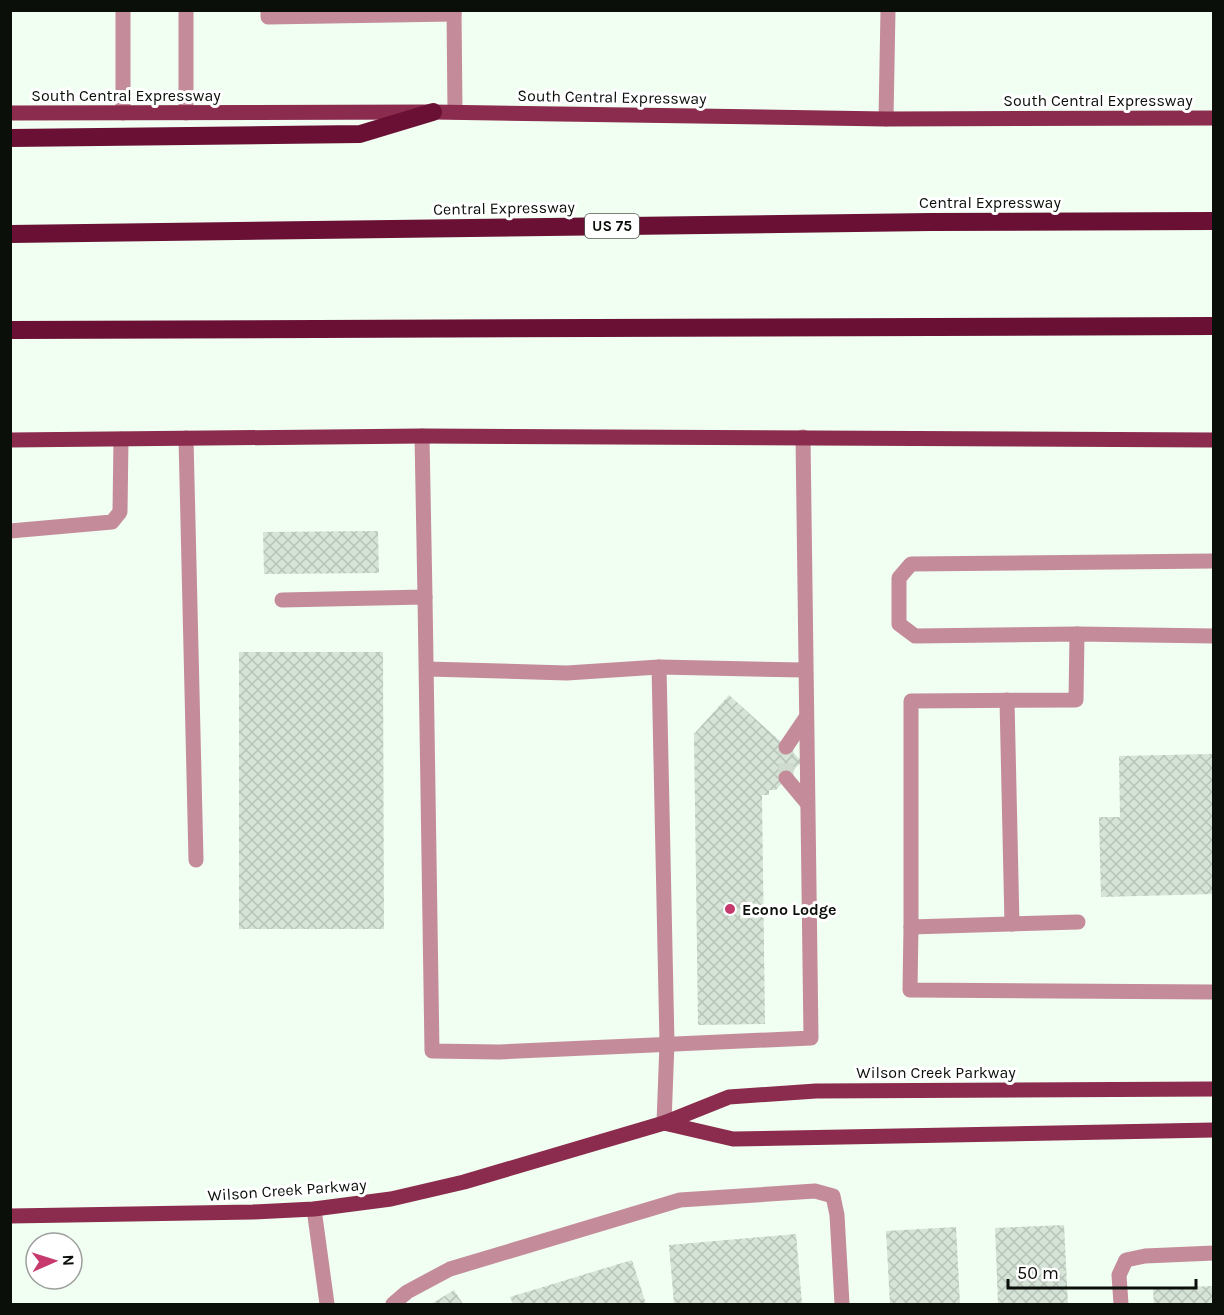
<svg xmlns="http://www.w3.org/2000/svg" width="1224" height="1315" font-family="Karla,sans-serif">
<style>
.building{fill:url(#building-cross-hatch)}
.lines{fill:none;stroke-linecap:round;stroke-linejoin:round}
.minor-tunnel{stroke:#cedbce;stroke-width:15;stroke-dasharray:15 8;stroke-linecap:butt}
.minor{stroke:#c48c9a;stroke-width:15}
.major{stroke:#8b2b4d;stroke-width:15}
.highway{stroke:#691034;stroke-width:18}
.poi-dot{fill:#c5396c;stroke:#fff;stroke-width:2}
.labels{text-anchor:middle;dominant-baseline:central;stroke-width:6;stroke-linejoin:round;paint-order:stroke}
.shield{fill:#fff;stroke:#545754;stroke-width:1.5}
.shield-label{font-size:15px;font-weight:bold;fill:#0a0f0a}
.street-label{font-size:16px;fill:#0a0f0a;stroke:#fff}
.poi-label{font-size:16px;font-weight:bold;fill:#0a0f0a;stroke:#fff;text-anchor:start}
</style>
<defs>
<pattern id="building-cross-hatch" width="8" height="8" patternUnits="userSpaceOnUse" patternTransform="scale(1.5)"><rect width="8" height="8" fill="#d6e4d7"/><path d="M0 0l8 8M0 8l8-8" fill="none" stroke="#b6c2b7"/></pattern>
</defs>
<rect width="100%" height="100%" fill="#f0fff1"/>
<g class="building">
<polygon points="378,531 379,573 264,574 263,532"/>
<polygon points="239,652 383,652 384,929 239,929"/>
<polygon points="729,695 802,761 776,790 769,790 769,795 762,795 765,1024 698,1025 694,734"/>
<polygon points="1214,754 1214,894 1101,897 1099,817 1120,817 1119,756"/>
<polygon points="1064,1225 1068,1304 998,1304 995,1228"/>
<polygon points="956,1227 960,1304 890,1304 886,1231"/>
<polygon points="796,1234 802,1303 674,1304 669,1245"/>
<polygon points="632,1260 646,1304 513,1304 510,1297"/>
<polygon points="1214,1286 1214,1304 1154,1304 1153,1288"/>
<polygon points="454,1290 463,1304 431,1304"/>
</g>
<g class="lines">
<polyline class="minor-tunnel" points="786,778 786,747"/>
<g class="minor">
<polyline points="186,10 186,113"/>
<polyline points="268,10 268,17 454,14"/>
<polyline points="454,10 455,112"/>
<polyline points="123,113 123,10"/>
<polyline points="886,119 888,10"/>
<polyline points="186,438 196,860"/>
<polyline points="10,531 112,522 120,512 121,439"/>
<polyline points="1214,561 911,564 899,578 899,624 915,636 1077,634 1214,636"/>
<polyline points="425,597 432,1051 499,1052 811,1038 803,437"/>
<polyline points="282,600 425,597 422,436"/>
<polyline points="1077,634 1076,700 911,701 911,927 1078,922"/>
<polyline points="659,667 667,1043 664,1123"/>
<polyline points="427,669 567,673 659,667 804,670"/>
<polyline points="1007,700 1012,924"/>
<polyline points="786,747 805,719"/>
<polyline points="786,778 807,803"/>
<polyline points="911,927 910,990 1214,992"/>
<polyline points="314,1209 327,1304"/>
<polyline points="393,1304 407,1292 450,1269 680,1200 815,1191 833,1196 837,1215 842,1304"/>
<polyline points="1121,1304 1119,1275 1126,1260 1145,1256 1214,1253"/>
</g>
<g class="major">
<polyline points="10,113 433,112 886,119 1214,118"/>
<polyline points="10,440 422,436 1214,440"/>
<polyline points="664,1123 733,1139 1214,1130"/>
<polyline points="10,1216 253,1212 314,1209 391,1199 464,1182 664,1123 729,1097 816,1091 1214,1089"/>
</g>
<g class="highway">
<polyline points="10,138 360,134 433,112"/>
<polyline points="10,234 931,222 1214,221"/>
<polyline points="10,330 1214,326"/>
</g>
</g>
<circle class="poi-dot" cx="730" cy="909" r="6"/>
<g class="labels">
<rect class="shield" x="585" y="214" width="54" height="24" rx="4.5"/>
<g class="shield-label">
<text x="612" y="226">US 75</text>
</g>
<g class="street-label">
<text x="126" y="95">South Central Expressway</text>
<text transform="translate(612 97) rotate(1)">South Central Expressway</text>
<text x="1098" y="100">South Central Expressway</text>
<text x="990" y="202">Central Expressway</text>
<text transform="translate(504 208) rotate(-1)">Central Expressway</text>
<text x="936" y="1072">Wilson Creek Parkway</text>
<text transform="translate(287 1190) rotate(-4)">Wilson Creek Parkway</text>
</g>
<g class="poi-label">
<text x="742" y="909">Econo Lodge</text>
</g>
</g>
<rect width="1224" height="1315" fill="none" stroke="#0a0f0a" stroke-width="24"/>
<g transform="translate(54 1261) rotate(87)"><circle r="28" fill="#ffffff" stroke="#9d9f9d" stroke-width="1.5"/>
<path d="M0-4.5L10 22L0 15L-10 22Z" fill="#c5396c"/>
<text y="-9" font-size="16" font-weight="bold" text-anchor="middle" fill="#0a0f0a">N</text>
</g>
<path d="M1008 1279v9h188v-9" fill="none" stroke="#0a0f0a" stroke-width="3"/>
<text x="1017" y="1279" font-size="18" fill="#0a0f0a" stroke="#ffffff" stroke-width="4.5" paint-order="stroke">50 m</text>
</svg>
